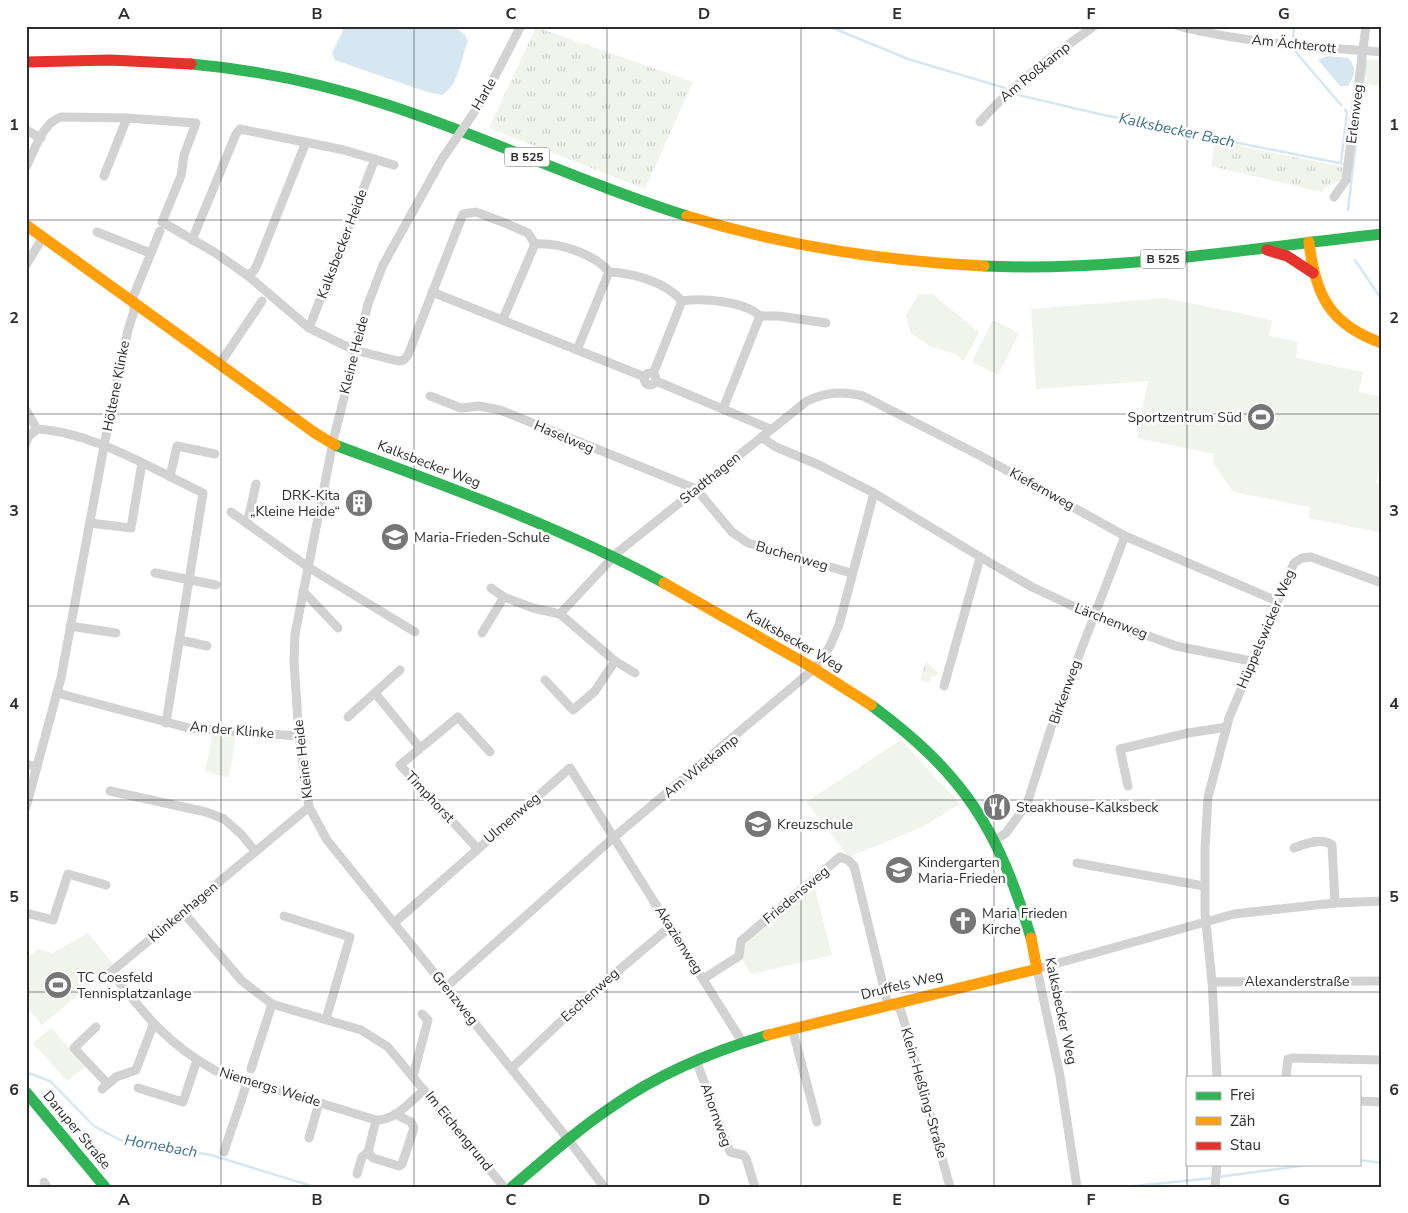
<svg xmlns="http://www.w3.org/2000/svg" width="1408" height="1213" font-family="'Nunito Sans',sans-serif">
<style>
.grass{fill:url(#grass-tufts)}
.park{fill:#f0f4eb}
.water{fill:#d7e7f1}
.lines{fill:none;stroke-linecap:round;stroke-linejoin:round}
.stream{stroke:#d7e7f1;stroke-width:2.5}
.street{stroke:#d2d2d2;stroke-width:9}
.fast{stroke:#30b455;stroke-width:11}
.slow{stroke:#ff9f0a;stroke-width:11}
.jam{stroke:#e5322d;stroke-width:11}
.street-bridge{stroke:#d2d2d2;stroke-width:9}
.grid{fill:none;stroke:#2d2d2d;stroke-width:1;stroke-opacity:0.55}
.labels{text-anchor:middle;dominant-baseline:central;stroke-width:5;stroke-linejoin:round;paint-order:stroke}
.shield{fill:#fff;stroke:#6c6c6c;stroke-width:1}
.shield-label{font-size:12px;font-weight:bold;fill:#2d2d2d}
.street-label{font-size:14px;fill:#2d2d2d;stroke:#fff}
.poi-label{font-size:14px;fill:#2d2d2d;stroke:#fff;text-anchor:start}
.water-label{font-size:15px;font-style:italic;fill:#3c708e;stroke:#fff}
.neatline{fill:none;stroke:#2d2d2d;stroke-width:2}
.grid-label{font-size:16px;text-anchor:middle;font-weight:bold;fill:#2d2d2d}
</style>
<defs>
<pattern id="grass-tufts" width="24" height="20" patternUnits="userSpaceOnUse" patternTransform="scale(1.25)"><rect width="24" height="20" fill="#f0f4eb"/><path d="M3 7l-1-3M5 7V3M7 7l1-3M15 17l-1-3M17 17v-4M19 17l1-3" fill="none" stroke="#ced2ca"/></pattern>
</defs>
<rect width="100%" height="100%" fill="#fff"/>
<g class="grass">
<polygon points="536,27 693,82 645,189 489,128"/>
<polygon points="1215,141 1343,167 1342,180 1326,187 1322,192 1211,166"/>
<polygon points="926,661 938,673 936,677 931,676 929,683 920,680"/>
</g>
<g class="park">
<polygon points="1365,59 1382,60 1382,86 1367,84"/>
<polygon points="919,294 932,294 979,332 964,361 956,354 931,347 910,332 906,315"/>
<polygon points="1165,298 1272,320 1269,336 1298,342 1296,358 1363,372 1359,392 1382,397 1382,455 1376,483 1382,484 1382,514 1378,532 1308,518 1310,507 1233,492 1213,463 1214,454 1137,438 1148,381 1036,389 1031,309"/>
<polygon points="993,320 1019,333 998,375 972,362"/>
<polygon points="213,732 236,734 229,778 205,771"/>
<polygon points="901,740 960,804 920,828 849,857 806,802"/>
<polygon points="813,881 832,955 751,974 740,956 741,942"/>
<polygon points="88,933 114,965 42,1025 26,1006 26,958 38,949 52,953"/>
<polygon points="51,1028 86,1066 67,1081 33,1043"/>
</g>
<g class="water">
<path d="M345,26h109l11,9 3,6c-8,19 -8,43 -26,54l-15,-3 -92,-32 -3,-7z"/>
<path d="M1327,56l21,2c9,9 7,17 0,28h-8l-22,-26z"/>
</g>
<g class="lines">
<g class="stream">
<polyline points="828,26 908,59 1005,88"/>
<polyline points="1293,40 1294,26"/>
<polyline points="1295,51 1341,105"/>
<polyline points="1014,94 1099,114 1211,136 1223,140 1344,164"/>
<polyline points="1341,162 1347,113 1345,110"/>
<polyline points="1352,175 1366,62"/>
<polyline points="1348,210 1352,175"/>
<polyline points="1355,260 1382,300"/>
<polyline points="26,1072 50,1081 94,1126 120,1140 211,1155 315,1187"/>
<polyline points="1359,1160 1382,1163"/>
<polyline points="1218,1177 1316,1164"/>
<polyline points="1125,1187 1213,1178"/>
</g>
<g class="street">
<path d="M1178,26c67,17 136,21 204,26"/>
<polyline points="482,101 521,26"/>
<path d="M980,122c33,-38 73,-66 114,-96"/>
<polyline points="26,130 41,138"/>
<polyline points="442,159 383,265 368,304 334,437 295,634 294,662 299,736 309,807 327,840 568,1139 604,1187"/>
<path d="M26,167c9,-17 16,-44 35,-50l66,1 69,5 -12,32 -3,21 -19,46 52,30 33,23 62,53 45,22 44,11 6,-1 4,-5 55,-141 13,-2 29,11 23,10 7,11c23,-2 60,10 74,28l-32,78"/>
<polyline points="104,176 127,118"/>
<polyline points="1334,197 1346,180 1366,26"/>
<polyline points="97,232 150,253"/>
<polyline points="192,240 236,134 240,129 344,150 394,165"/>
<polyline points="26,265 43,237"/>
<path d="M609,272c24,1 57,10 73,29l-29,73"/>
<polyline points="247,275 253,272 257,265 306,142"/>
<polyline points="432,292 645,377"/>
<path d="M682,301c21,-3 62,0 78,15l-37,93"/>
<polyline points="760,316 779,316 826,323"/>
<polyline points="503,319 535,244"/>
<polyline points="309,328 375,159"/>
<polyline points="219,365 262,301"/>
<circle cx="650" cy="379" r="6"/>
<polyline points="656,381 770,429"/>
<polyline points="430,396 461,408 479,406 500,410 696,489 732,532 748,543 851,573"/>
<path d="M26,410l11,19c55,3 116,40 166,64l-37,230"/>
<polyline points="761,437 776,447 819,465 874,493 987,561 1032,587 1094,616 1176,646 1251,661"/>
<polyline points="26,443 29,436 37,429"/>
<polyline points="170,477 177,446 215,454"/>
<polyline points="231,512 308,567 415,632"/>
<polyline points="90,523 131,528 142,463"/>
<polyline points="247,524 256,484"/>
<polyline points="155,573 216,585"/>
<polyline points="491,588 504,597 533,608 560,614 615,661 635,673"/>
<polyline points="303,591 338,628"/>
<path d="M560,614l58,-62 189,-151c20,-9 34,-10 56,-5l116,59 146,81 152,65"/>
<polyline points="70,626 116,633"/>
<polyline points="482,633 504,597"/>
<polyline points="180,640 207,646"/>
<polyline points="545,680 573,710 595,691 615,661"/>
<polyline points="944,686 980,558"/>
<polyline points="57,693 189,728 299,736"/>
<polyline points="375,693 420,748"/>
<polyline points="348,717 400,670"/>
<polyline points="26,764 37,767"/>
<polyline points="1128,786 1120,749 1188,733 1227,727"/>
<polyline points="110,791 206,812 224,819 241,834 255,851"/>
<polyline points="26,807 61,678 104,446 128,330 134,311 133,297 160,231"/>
<path d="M309,807l-198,165c34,43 56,72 105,99l160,49c20,0 34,-18 48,-30"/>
<polyline points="995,840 1006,833 1027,804 1051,728 1125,536"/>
<polyline points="477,848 400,765 458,717 490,752"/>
<path d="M1294,848c10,-4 28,-11 38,-3l3,58"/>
<polyline points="1077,863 1204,886"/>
<polyline points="183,912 242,981 272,1004 361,1030 388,1047 504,1187"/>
<polyline points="26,913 53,920 68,874 106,885"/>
<polyline points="284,916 350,937 326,1019"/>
<polyline points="394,923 570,768 743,1043"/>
<polyline points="703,979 739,956 741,941 840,857 848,860 854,866 887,1001 900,1009 904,1021 950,1187"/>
<polyline points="1212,982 1382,981"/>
<polyline points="446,987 613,838 815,668 830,646 839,625 874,493"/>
<polyline points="96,1027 74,1048 107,1083"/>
<polyline points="792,1028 817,1122"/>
<polyline points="696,1060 730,1152 743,1155 746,1158 755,1187"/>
<polyline points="512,1068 579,1004 671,926"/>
<polyline points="251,1069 272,1004"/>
<polyline points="413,1076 428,1020 422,1014"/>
<polyline points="1217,1077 1212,982 1205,913 1205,849 1208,797 1229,718 1294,563 1302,558 1311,557 1382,583"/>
<polyline points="1286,1077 1288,1059 1292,1058 1382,1060"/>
<polyline points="138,1088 183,1102 197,1060"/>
<polyline points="102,1089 116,1077 136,1070 153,1025"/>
<polyline points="1359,1101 1382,1102"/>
<polyline points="376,1120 368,1152 373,1158 399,1166 402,1164 414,1128 411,1122 395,1114"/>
<polyline points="309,1138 319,1103"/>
<path d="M224,1152c7,-24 17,-47 23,-71"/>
<polyline points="357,1174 362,1157 368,1152"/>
<polyline points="44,1182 47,1187"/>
<polyline points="1077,1187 1060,1076 1037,969 1234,914 1335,903 1382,901"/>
<polyline points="1215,1187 1217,1164"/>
</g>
<g class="fast">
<path d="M191,64c67,6 133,20 197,41 101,33 197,79 299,111"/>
<path d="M984,266c133,6 266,-18 398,-32"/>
<path d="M335,445c111,41 224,81 329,138"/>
<path d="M871,705c93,69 127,123 160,233"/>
<polyline points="26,1092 105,1187"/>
<path d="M512,1187c33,-28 65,-57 101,-81 47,-33 100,-55 155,-71"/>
</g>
<g class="slow">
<path d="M687,216c97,30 196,45 297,50"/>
<polyline points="26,225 315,433 335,445"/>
<path d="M1309,242c6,53 21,83 73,101"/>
<polyline points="664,583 808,665 871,705"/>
<polyline points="768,1035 1037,969 1031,938"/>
</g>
<g class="jam">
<polyline points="26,62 110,60 191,64"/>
<polyline points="1267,250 1287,256 1313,273"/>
</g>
<polyline class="street-bridge" points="442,159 482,101"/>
</g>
<path class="grid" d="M221,26v1161M414,26v1161M607,26v1161M801,26v1161M994,26v1161M1187,26v1051M26,220h1356M26,414h1356M26,606h1356M26,800h1356M26,992h1356M1187,1164v23"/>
<defs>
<symbol id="stadium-disc" viewBox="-11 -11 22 22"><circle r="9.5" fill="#767676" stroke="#fff"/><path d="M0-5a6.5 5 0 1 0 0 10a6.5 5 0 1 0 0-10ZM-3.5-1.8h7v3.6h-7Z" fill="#fff"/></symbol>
<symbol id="building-disc" viewBox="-11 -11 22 22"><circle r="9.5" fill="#767676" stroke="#fff"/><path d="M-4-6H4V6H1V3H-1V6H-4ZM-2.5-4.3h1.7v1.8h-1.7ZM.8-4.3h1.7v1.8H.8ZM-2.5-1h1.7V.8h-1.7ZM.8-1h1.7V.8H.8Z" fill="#fff"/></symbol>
<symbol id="school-disc" viewBox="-11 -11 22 22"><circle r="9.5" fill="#767676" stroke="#fff"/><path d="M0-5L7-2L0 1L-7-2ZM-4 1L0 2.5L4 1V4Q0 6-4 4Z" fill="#fff"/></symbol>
<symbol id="restaurant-disc" viewBox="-11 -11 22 22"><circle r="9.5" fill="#767676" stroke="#fff"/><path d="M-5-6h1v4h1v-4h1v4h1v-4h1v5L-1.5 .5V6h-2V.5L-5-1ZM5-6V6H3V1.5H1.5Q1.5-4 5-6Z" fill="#fff"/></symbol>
<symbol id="church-disc" viewBox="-11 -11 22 22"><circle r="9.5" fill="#767676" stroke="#fff"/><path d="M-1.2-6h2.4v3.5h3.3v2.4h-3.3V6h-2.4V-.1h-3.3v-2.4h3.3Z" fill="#fff"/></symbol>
</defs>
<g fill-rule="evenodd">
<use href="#stadium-disc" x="1245" y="401" width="32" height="32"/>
<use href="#building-disc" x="343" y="487" width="32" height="32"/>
<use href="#school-disc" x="379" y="521" width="32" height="32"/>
<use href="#restaurant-disc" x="981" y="791" width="32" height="32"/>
<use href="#school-disc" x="742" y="808" width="32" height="32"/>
<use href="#school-disc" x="883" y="854" width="32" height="32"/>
<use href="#church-disc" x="947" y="905" width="32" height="32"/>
<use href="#stadium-disc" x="42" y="969" width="32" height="32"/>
</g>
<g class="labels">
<g class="shield">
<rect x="504.5" y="147.5" width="45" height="19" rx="4"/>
<rect x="1140.5" y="249.5" width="45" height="19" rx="4"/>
</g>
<g class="shield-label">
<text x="527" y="157">B 525</text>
<text x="1163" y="259">B 525</text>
</g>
<g class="street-label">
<text transform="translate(1294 44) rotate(6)">Am Ächterott</text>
<text transform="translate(1035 72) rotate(-39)">Am Roßkamp</text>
<text transform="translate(484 94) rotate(-60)">Harle</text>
<text transform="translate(1355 114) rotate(-83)">Erlenweg</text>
<text transform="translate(342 244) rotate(-69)">Kalksbecker Heide</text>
<text transform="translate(354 355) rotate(-76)">Kleine Heide</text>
<text transform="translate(116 386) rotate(-79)">Höltene Klinke</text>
<text transform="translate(564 437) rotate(23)">Haselweg</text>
<text transform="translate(429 464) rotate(21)">Kalksbecker Weg</text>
<text transform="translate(710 478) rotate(-39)">Stadthagen</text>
<text transform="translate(1042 489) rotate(29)">Kiefernweg</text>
<text transform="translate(792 556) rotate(16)">Buchenweg</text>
<text transform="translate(1111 621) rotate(21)">Lärchenweg</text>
<text transform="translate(1266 629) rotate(-67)">Hüppelswicker Weg</text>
<text transform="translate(795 641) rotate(30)">Kalksbecker Weg</text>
<text transform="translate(1065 692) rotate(-70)">Birkenweg</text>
<text transform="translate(232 730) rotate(5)">An der Klinke</text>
<text transform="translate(303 759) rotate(-97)">Kleine Heide</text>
<text transform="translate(701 766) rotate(-39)">Am Wietkamp</text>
<text transform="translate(430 797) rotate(47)">Timphorst</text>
<text transform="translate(512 818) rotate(-41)">Ulmenweg</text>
<text transform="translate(796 895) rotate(-40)">Friedensweg</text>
<text transform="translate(183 912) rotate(-40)">Klinkenhagen</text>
<text transform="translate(679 940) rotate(58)">Akazienweg</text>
<text x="1297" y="981">Alexanderstraße</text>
<text transform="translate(902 985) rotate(-14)">Druffels Weg</text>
<text transform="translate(590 995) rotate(-42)">Eschenweg</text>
<text transform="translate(455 998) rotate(51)">Grenzweg</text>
<text transform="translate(1061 1011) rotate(78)">Kalksbecker Weg</text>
<text transform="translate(270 1087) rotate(17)">Niemergs Weide</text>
<text transform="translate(924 1093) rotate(74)">Klein-Heßling-Straße</text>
<text transform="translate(716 1115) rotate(70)">Ahornweg</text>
<text transform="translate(77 1130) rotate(50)">Daruper Straße</text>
<text transform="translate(459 1131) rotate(51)">Im Eichengrund</text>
</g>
<g class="poi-label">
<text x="1242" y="417" text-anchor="end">Sportzentrum Süd</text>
<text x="340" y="495" text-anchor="end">DRK-Kita<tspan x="340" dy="16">„Kleine Heide“</tspan></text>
<text x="414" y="537">Maria-Frieden-Schule</text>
<text x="1016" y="807">Steakhouse-Kalksbeck</text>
<text x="777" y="824">Kreuzschule</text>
<text x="918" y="862">Kindergarten<tspan x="918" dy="16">Maria-Frieden</tspan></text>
<text x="982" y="913">Maria Frieden<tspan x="982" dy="16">Kirche</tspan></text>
<text x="77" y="977">TC Coesfeld<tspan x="77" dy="16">Tennisplatzanlage</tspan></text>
</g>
<g class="water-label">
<text transform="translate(1177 130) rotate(12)">Kalksbecker Bach</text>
<text transform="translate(161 1146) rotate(10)">Hornebach</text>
</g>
</g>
<rect width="1408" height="1213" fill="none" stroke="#ffffff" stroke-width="55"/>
<rect x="1186" y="1076" width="175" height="90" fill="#ffffff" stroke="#ababab"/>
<rect x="1196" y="1092" width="25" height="8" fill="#30b455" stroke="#ababab"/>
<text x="1230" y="1100" font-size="15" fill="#2d2d2d">Frei</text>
<rect x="1196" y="1117" width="25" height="8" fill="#ff9f0a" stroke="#ababab"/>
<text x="1230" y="1126" font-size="15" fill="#2d2d2d">Zäh</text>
<rect x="1196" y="1142" width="25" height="8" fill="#e5322d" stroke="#ababab"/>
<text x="1230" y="1150" font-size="15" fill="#2d2d2d">Stau</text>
<rect x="28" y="28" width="1352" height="1158" class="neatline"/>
<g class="grid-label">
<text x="124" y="19">A</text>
<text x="317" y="19">B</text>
<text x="511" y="19">C</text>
<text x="704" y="19">D</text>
<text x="897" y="19">E</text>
<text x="1091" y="19">F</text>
<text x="1284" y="19">G</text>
<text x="14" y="130">1</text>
<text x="1394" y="130">1</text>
<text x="14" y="323">2</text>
<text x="1394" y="323">2</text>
<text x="14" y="516">3</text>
<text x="1394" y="516">3</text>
<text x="14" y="709">4</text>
<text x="1394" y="709">4</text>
<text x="14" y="902">5</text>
<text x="1394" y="902">5</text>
<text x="14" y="1095">6</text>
<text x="1394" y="1095">6</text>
<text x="124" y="1205">A</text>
<text x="317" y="1205">B</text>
<text x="511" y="1205">C</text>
<text x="704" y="1205">D</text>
<text x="897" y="1205">E</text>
<text x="1091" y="1205">F</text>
<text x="1284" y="1205">G</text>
</g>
</svg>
